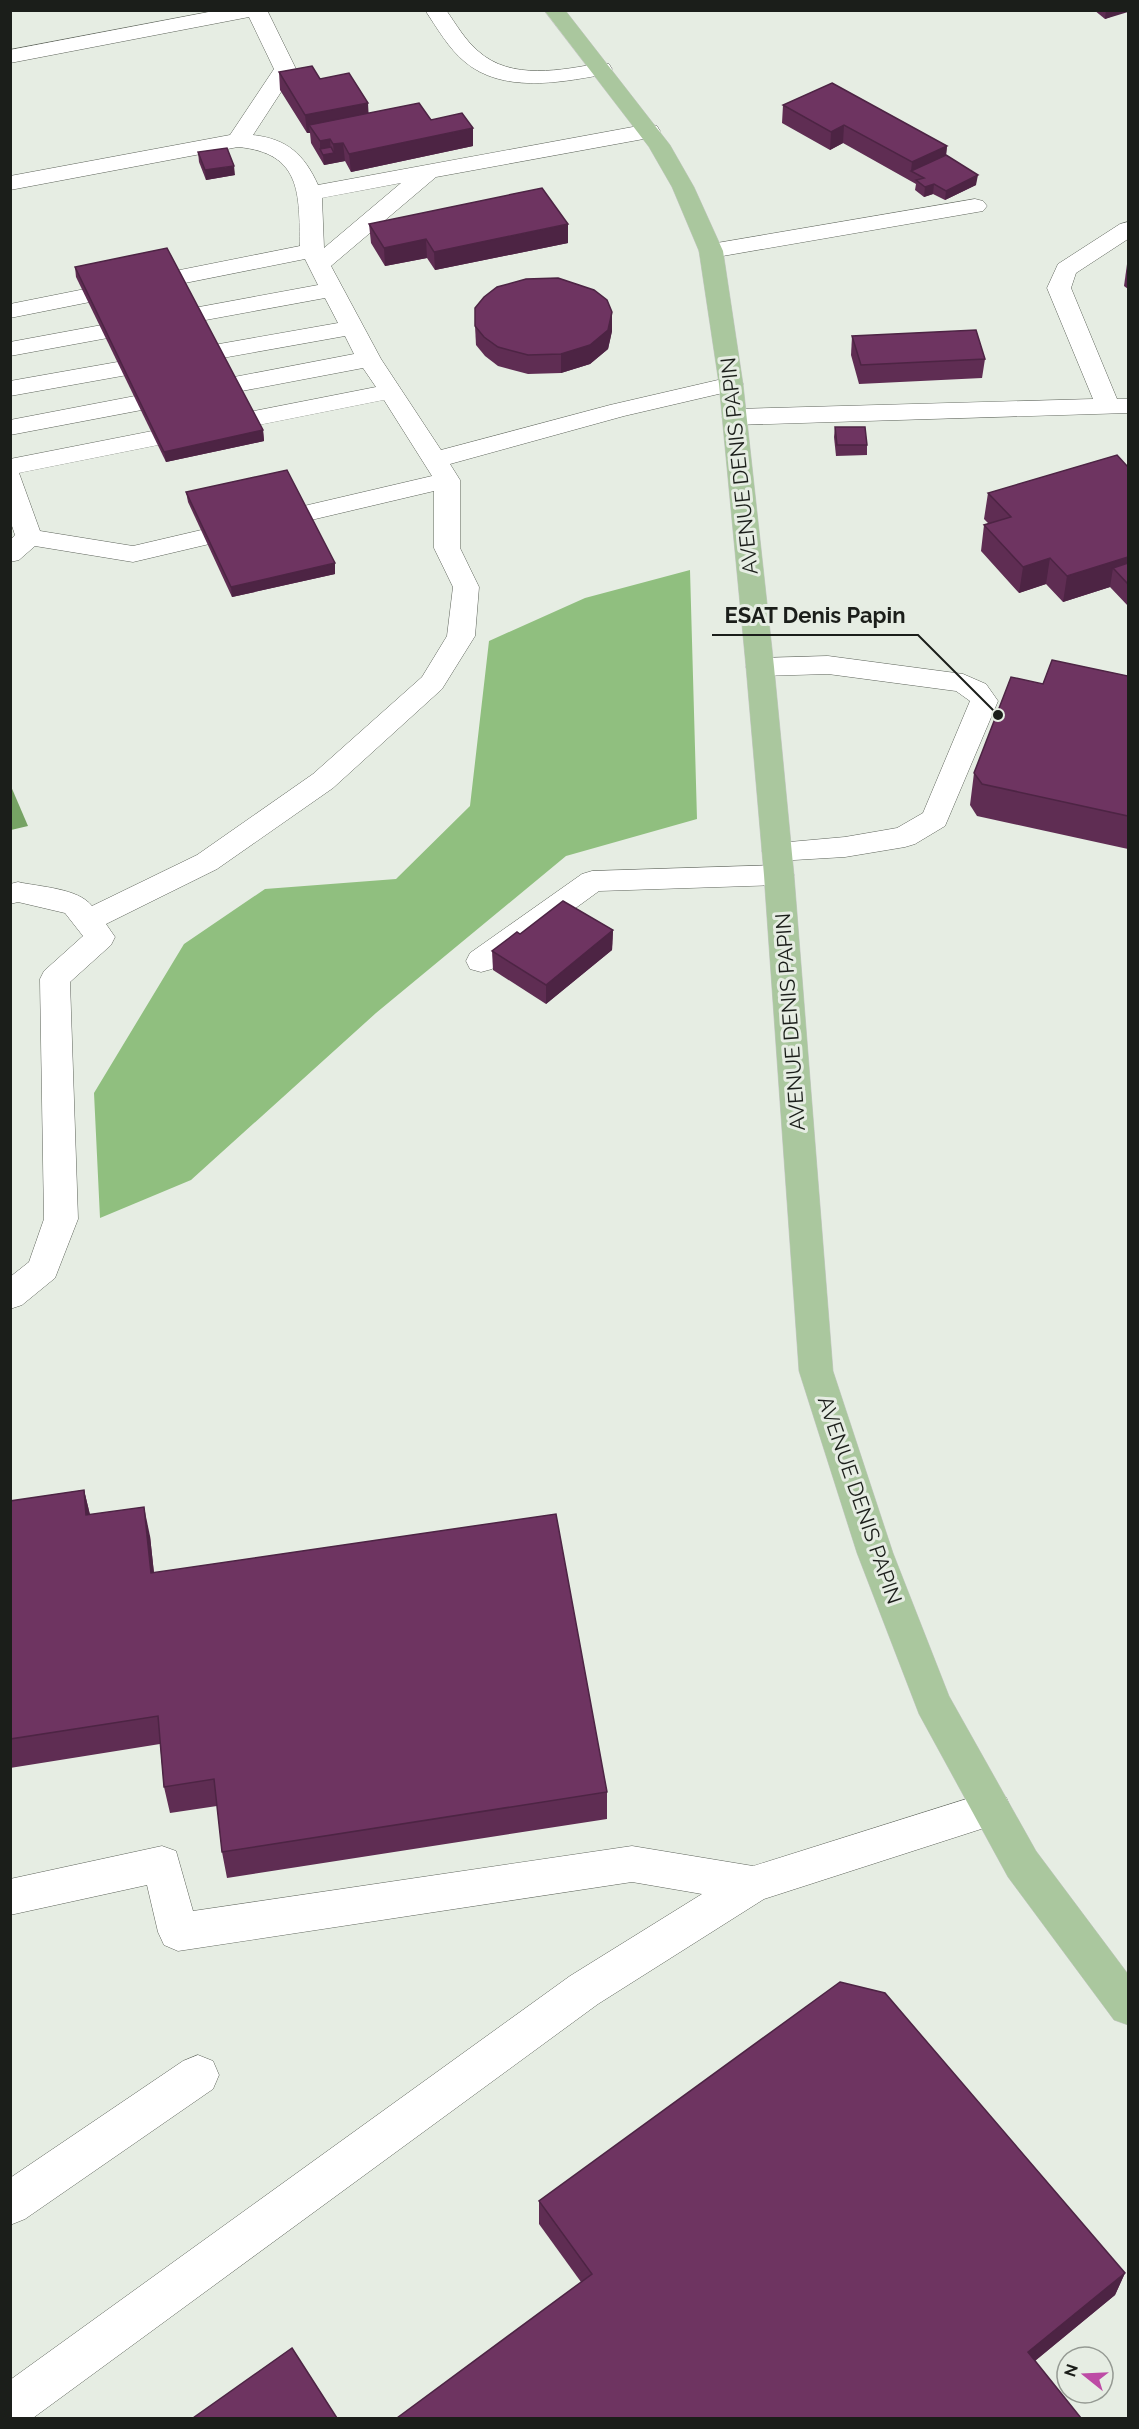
<svg xmlns="http://www.w3.org/2000/svg" width="1139" height="2429" font-family="Raleway,sans-serif">
<style>
.forest{fill:#90bf7f}
.water{fill:#76a364}
.lines{fill:none;stroke-linecap:round;stroke-linejoin:round}
.minor-casing{stroke:#5e645b;stroke-width:1}
.major-casing{stroke:#c8c9c8;stroke-width:1}
.minor{fill:#fff;fill-rule:evenodd}
.major{fill:#aac79e;fill-rule:evenodd}
.wall{fill:#5f2d53}
.shaded-wall{fill:#4d2444}
.building{fill:#6e3461;stroke:#4d2444;stroke-width:1.5}
.labels{text-anchor:middle;dominant-baseline:central;stroke-width:6;stroke-linejoin:round;paint-order:stroke}
.street-label{font-size:21px;fill:#1b1e1a;stroke:#e6ede3}
.leader{fill:none;stroke:#1b1e1a;stroke-width:2}
.callout-dot{fill:#1b1e1a;stroke:#e6ede3;stroke-width:2}
.callout-label{font-size:22px;text-anchor:middle;font-weight:bold;fill:#1b1e1a;stroke:#e6ede3;stroke-width:6;stroke-linejoin:round;paint-order:stroke}
</style>
<rect width="100%" height="100%" fill="#e6ede3"/>
<polygon class="forest" points="690,570 697,819 566,856 376,1013 191,1180 100,1218 94,1093 184,944 265,889 396,879 470,806 489,641 585,598"/>
<polygon class="water" points="10,784 28,826 11,830 10,830"/>
<g class="lines">
<defs>
<g id="minor">
<path d="M219,10h48l29,59 -43,66c34,4 51,19 65,50l331,-61 8,2 3,5 -3,5 -8,2 -213,39 -105,89 50,93 60,91 169,-45 121,-28 9,2 3,5 -3,5 -116,27 -174,48 10,16v68l19,39 -4,49 -33,53 -109,99 -116,81 -111,55 9,13 -4,8 -41,37 8,237 -23,59 -33,27 -12,4v-32l19,-15 15,-43 -4,-240 4,-8 39,-35 -18,-23 -47,-11 -8,2v-20l8,-2c22,5 60,6 74,24l105,-51 116,-81 109,-97 25,-41 6,-49 -19,-39v-57l-301,71 -98,-16 -16,14 -9,2v-22l5,-5 -5,-15v-61l366,-72 -13,-19 -353,67v-15l344,-66 -9,-18 -335,60v-15l328,-58 -13,-25 -315,58v-14l308,-57 -13,-26 -295,59v-14l290,-58c-1,-52 2,-93 -62,-99l-228,43v-14l220,-41 44,-66 -25,-52 -239,46v-13zM401,183l-77,65 -2,-50zM384,400l48,76 -299,70 -93,-15 -21,-58z"/>
<path d="M425,10h21c10,14 19,30 32,41 33,30 84,19 123,12l8,1 3,5 -3,5 -8,1c-43,8 -99,18 -136,-13 -16,-13 -28,-34 -40,-52z"/>
<polygon points="975,199 983,201 987,206 983,211 711,258 703,256 699,251 703,246 711,244"/>
<polygon points="1128,222 1128,239 1076,273 1071,288 1117,399 1128,399 1128,413 735,425 726,422 722,417 726,412 735,409 1093,399 1047,288 1058,264 1120,224"/>
<polygon points="828,656 963,674 986,684 998,701 945,826 915,844 905,847 845,857 777,861 767,858 762,851 767,844 845,837 897,828 923,813 970,701 956,691 828,674 760,676 750,673 746,667 750,661 760,658"/>
<polygon points="779,865 789,868 794,875 789,882 779,885 599,891 492,969 481,972 470,969 466,961 470,953 582,874 592,871"/>
<polygon points="992,1791 1006,1797 1011,1809 1006,1821 764,1899 598,2004 33,2418 10,2418 10,2380 570,1976 702,1894 632,1882 178,1951 164,1945 158,1932 147,1885 10,1915 10,1879 162,1846 176,1851 193,1911 632,1846 753,1866"/>
<polygon points="198,2055 213,2061 219,2075 213,2089 25,2219 10,2225 10,2178 183,2061"/>
</g>
<polygon id="major" points="544,10 565,10 670,145 694,187 723,251 743,384 774,667 794,875 833,1371 893,1553 949,1696 1036,1851 1128,1974 1128,2025 1114,2020 1008,1877 919,1714 857,1553 799,1371 764,875 746,667 719,384 699,251 672,187 649,147"/>
</defs>
<use href="#minor" class="minor-casing"/>
<use href="#major" class="major-casing"/>
<use href="#minor" class="minor"/>
<use href="#major" class="major"/>
</g>
<g class="wall">
<polygon points="1094,10 1128,10 1105,19"/>
<polygon points="279,72 320,79 369,113 431,120 473,146 351,172 345,161 324,165 311,143 310,133 307,133 280,90"/>
<polygon points="783,105 947,146 946,155 976,185 945,200 933,194 924,197 915,190 916,184 843,143 830,150 782,123"/>
<polygon points="198,152 235,175 206,180 199,162"/>
<polygon points="369,224 568,243 435,270 427,258 385,266 371,243"/>
<polygon points="1128,257 1128,289 1124,286"/>
<polygon points="75,267 263,430 264,441 166,462 76,277"/>
<polygon points="612,312 612,331 608,349 590,364 561,373 528,374 498,366 485,356 476,345 475,326"/>
<polygon points="852,336 985,359 982,378 859,384 851,355"/>
<polygon points="835,427 867,445 867,455 836,456 834,437"/>
<polygon points="1128,467 1128,606 1110,587 1063,602 1046,584 1019,593 981,551 984,525 989,524 984,519 988,493"/>
<polygon points="186,492 335,574 232,597 188,502"/>
<polygon points="1128,676 1128,849 977,816 970,805 974,773 1043,684"/>
<polygon points="613,930 612,950 546,1004 493,970 492,951 520,934"/>
<polygon points="84,1490 90,1515 150,1536 154,1573 607,1792 607,1819 227,1878 222,1852 217,1806 170,1813 164,1787 160,1744 10,1768 10,1501"/>
<polygon points="539,2201 1125,2273 1115,2295 1035,2361 581,2282 539,2224"/>
</g>
<g class="shaded-wall">
<polygon points="1106,10 1128,10 1128,12 1105,19"/>
<polygon points="368,103 369,121 309,125 310,133 307,133 305,115"/>
<polygon points="844,125 843,143 830,150 831,132"/>
<polygon points="473,128 473,146 351,172 349,154"/>
<polygon points="330,139 331,154 334,153 333,144 343,143 345,161 324,165 323,155 320,149 320,141"/>
<polygon points="947,146 945,164 911,171 912,162"/>
<polygon points="234,166 235,175 206,180 205,170"/>
<polygon points="978,175 976,185 945,200 946,191"/>
<polygon points="934,184 933,194 924,197 925,187"/>
<polygon points="568,224 568,243 435,270 434,252"/>
<polygon points="426,239 427,258 385,266 384,248"/>
<polygon points="612,312 612,331 608,349 590,364 561,373 561,354"/>
<polygon points="263,430 264,441 166,462 164,452"/>
<polygon points="1128,557 1128,581 1113,568 1110,587 1063,602 1067,576"/>
<polygon points="1050,558 1046,584 1019,593 1023,567"/>
<polygon points="335,563 335,574 232,597 231,587"/>
<polygon points="613,930 612,950 546,1004 546,985"/>
<polygon points="84,1490 91,1519 86,1515"/>
<polygon points="144,1507 150,1536 157,1602 151,1573"/>
<polygon points="1125,2273 1115,2295 1020,2373 1028,2352"/>
</g>
<g class="building">
<polygon points="312,66 320,79 349,73 368,103 305,115 279,72"/>
<polygon points="832,83 947,146 912,162 844,125 831,132 783,105"/>
<polygon points="419,103 431,120 462,113 473,128 349,154 343,143 333,144 330,139 320,141 309,125"/>
<polygon points="331,147 334,153 323,155 320,149"/>
<polygon points="227,148 234,166 205,170 198,152"/>
<polygon points="946,155 978,175 946,191 934,184 925,187 916,180 924,178 911,171"/>
<polygon points="542,188 568,224 434,252 426,239 384,248 369,224"/>
<polygon points="167,248 263,430 164,452 75,267"/>
<polygon points="558,278 594,290 607,300 612,312 608,330 590,345 561,354 528,355 498,347 484,337 475,326 475,308 484,297 497,287 526,279"/>
<polygon points="976,330 985,359 861,365 852,336"/>
<polygon points="835,427 865,427 867,445 837,445"/>
<polygon points="1117,455 1128,467 1128,557 1067,576 1050,558 1023,567 984,525 1011,517 988,493"/>
<polygon points="287,470 335,563 231,587 186,492"/>
<polygon points="1128,563 1128,584 1113,568"/>
<polygon points="1052,660 1128,676 1128,816 982,784 974,773 1011,677 1043,684"/>
<polygon points="563,901 613,930 546,985 492,951 517,932 520,934"/>
<polygon points="84,1490 86,1515 144,1507 151,1573 556,1514 607,1792 222,1852 214,1779 164,1787 158,1716 10,1739 10,1501"/>
<polygon points="840,1982 885,1993 1125,2273 1028,2352 1081,2418 397,2418 592,2274 539,2201"/>
<polygon points="292,2348 337,2418 193,2418"/>
</g>
<g class="labels">
<g class="street-label">
<text transform="translate(739 466) rotate(-96)">AVENUE DENIS PAPIN</text>
<text transform="translate(790 1022) rotate(-94)">AVENUE DENIS PAPIN</text>
<text transform="translate(860 1500) rotate(71)">AVENUE DENIS PAPIN</text>
</g>
</g>
<path class="leader" d="M998 715L918 635H712"/>
<circle class="callout-dot" cx="998" cy="715" r="6"/>
<g class="callout-label">
<text x="815" y="623">ESAT Denis Papin</text>
</g>
<rect width="1139" height="2429" fill="none" stroke="#1b1e1a" stroke-width="24"/>
<g transform="translate(1085 2375) rotate(288)"><circle r="28" fill="#e6ede3" stroke="#959a93" stroke-width="1.5"/>
<path d="M0-4.5L10 22L0 15L-10 22Z" fill="#bd4ba5"/>
<text y="-9" font-size="16" font-weight="bold" text-anchor="middle" fill="#1b1e1a">N</text>
</g>
</svg>
